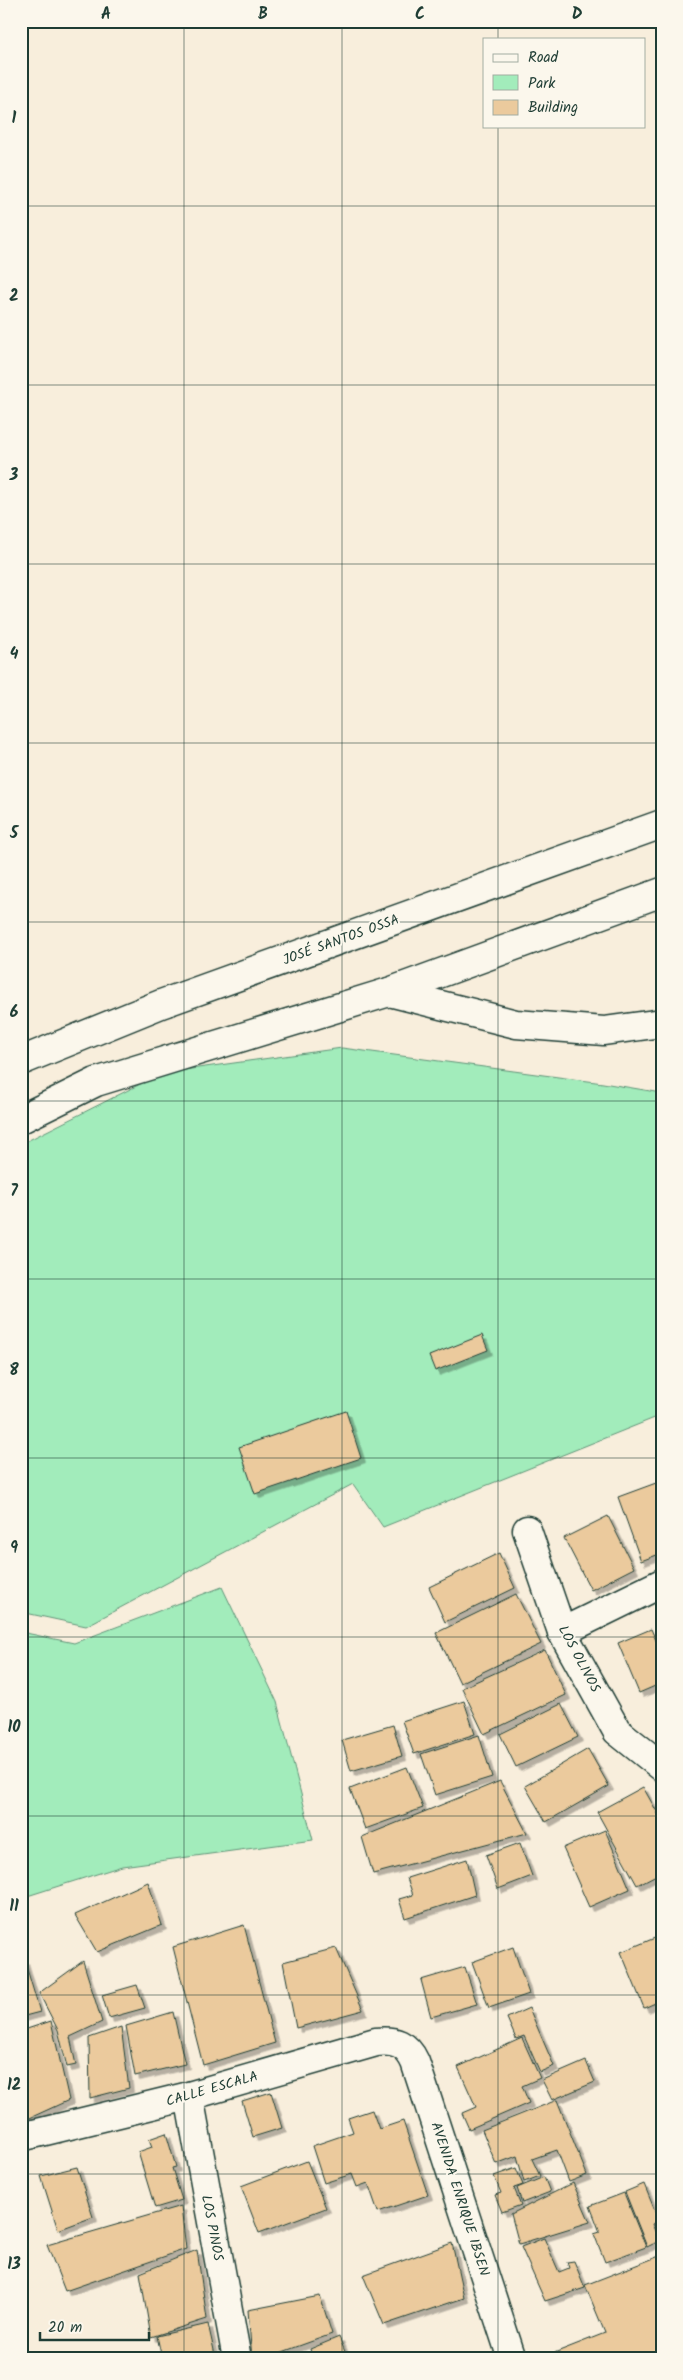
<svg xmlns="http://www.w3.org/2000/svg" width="683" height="2380" font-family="Kalam,sans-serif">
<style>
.green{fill:#a2ecbb;stroke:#609478}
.building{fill:#ebca9d;stroke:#1f3d34;filter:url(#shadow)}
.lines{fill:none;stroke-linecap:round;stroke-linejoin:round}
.street-casing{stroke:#1f3d34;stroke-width:31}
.secondary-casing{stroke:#1f3d34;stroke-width:31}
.highway-casing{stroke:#1f3d34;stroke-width:31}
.street{stroke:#fbf7ec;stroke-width:28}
.secondary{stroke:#fbf7ec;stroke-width:28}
.highway{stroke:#fbf7ec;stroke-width:28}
.grid{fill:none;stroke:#1f3d34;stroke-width:1;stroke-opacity:0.55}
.labels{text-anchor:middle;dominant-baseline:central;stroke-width:4;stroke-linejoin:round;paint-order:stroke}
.street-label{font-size:14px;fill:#1f3d34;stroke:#fbf7ec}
.neatline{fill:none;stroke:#1f3d34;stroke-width:2}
.grid-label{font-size:16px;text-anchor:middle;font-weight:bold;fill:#1f3d34}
</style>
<defs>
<filter id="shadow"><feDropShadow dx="4.5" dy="4.5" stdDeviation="0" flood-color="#0004"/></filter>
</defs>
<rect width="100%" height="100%" fill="#f8eedc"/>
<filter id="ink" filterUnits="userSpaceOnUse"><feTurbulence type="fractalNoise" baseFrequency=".02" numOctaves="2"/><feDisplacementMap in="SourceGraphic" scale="10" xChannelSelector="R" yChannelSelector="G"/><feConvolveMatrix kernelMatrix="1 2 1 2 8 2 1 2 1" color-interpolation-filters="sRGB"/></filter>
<g filter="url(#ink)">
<g class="green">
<polygon points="342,1048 603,1083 662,1093 662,1415 383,1527 353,1484 86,1626 21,1612 21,1144 162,1073"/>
<polygon points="222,1587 277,1702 313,1840 122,1866 21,1898 21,1632 74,1643"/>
</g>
<g class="building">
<polygon points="482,1335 488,1350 435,1371 429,1356"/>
<polygon points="346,1411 361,1458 255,1494 239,1447"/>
<polygon points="656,1483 662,1498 662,1553 641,1561 618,1497"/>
<polygon points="608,1516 634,1568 591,1590 564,1538"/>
<polygon points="499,1553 515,1588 445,1622 429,1587"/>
<polygon points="516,1594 541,1644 460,1683 436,1633"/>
<polygon points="651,1629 662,1654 662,1683 639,1693 618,1643"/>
<polygon points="545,1650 566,1695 484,1734 462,1688"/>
<polygon points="464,1701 475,1734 414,1754 402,1721"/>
<polygon points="561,1704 578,1737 516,1767 500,1734"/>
<polygon points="393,1725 402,1756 351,1771 342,1740"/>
<polygon points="479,1735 492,1777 435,1795 421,1754"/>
<polygon points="588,1749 609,1786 546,1822 525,1786"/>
<polygon points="407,1767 423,1808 365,1829 350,1789"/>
<polygon points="500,1781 527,1833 373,1874 362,1837"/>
<polygon points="643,1787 662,1821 662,1872 637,1885 597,1812"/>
<polygon points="605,1830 630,1889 589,1907 563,1848"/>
<polygon points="520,1843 532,1876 498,1889 486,1855"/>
<polygon points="467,1859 475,1895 405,1918 399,1899 413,1895 407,1878"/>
<polygon points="148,1882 162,1925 97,1952 75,1915"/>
<polygon points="244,1925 275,2043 203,2065 173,1947"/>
<polygon points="662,1935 662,2000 644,2008 621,1952"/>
<polygon points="513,1947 529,1994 489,2008 472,1962"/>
<polygon points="336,1948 363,2010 296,2028 283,1962"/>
<polygon points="24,1959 40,2012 21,2017 21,1961"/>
<polygon points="83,1961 102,2022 70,2037 76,2065 67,2067 58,2030 39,1993"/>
<polygon points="465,1967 477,2004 431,2017 421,1980"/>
<polygon points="137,1985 145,2008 109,2018 102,1995"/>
<polygon points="529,2008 554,2066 540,2072 524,2036 516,2039 507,2018"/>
<polygon points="173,2012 185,2064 135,2076 126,2026"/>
<polygon points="51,2021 69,2100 21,2122 21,2031"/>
<polygon points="121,2027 129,2088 90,2098 89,2038"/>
<polygon points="522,2038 540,2078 522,2086 529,2103 469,2129 462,2113 476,2107 458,2067"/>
<polygon points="586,2061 595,2082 552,2100 542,2080"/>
<polygon points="271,2092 282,2128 253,2137 242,2101"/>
<polygon points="557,2100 587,2175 569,2182 557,2150 532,2159 540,2176 524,2182 517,2156 496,2164 482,2130"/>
<polygon points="372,2110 379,2129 403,2121 428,2195 378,2212 368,2183 357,2187 352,2174 324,2183 312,2146 353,2132 348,2118"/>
<polygon points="166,2133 176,2167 172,2168 182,2200 155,2208 138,2152 152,2147 149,2139"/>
<polygon points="307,2161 326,2208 259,2233 241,2186"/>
<polygon points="77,2167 93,2217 58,2230 41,2176"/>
<polygon points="516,2168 523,2185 514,2188 521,2205 502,2212 495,2195 501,2193 494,2176"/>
<polygon points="544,2177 550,2192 522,2203 517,2188"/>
<polygon points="573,2183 590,2222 519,2244 511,2214"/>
<polygon points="644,2184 659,2221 652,2224 659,2241 647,2247 625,2192"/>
<polygon points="624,2193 646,2247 605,2262 594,2234 600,2232 590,2206"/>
<polygon points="181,2206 186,2249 65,2291 47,2245"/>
<polygon points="544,2238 559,2272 569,2268 567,2262 574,2261 585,2288 545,2301 521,2247"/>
<polygon points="452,2243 464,2298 384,2325 363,2275"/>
<polygon points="197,2250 207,2319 151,2337 140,2273"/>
<polygon points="662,2255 662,2359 551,2359 549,2355 605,2333 585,2285"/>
<polygon points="320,2296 332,2334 263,2359 252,2359 248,2310"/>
<polygon points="208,2324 216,2359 162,2359 157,2336"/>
<polygon points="339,2337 348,2359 313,2359 310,2349"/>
</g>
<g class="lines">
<defs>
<g id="street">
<polyline points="527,1530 562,1632 617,1731 662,1767"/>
<polyline points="562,1632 662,1583"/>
<polyline points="189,2096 237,2359"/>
<path d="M21,2137l168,-41 187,-54c19,-2 31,2 39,20l97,297"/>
</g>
<polyline id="secondary" points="389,992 516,1024 604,1031 662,1023"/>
<g id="highway">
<polyline points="21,1061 161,1004 662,824"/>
<polyline points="21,1119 96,1082 389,992 662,892"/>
</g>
</defs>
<use href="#street" class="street-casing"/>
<use href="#secondary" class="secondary-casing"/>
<use href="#highway" class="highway-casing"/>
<use href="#street" class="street"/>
<use href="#secondary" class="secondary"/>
<use href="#highway" class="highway"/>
</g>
</g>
<path class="grid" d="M184,21v2338M342,21v2338M498,21v18M498,126v2233M21,206h641M21,385h641M21,564h641M21,743h641M21,922h641M21,1101h641M21,1279h641M21,1458h641M21,1637h641M21,1816h641M21,1995h641M21,2174h641"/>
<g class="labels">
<g class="street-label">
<text transform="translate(341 940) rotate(-20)">JOSÉ SANTOS OSSA</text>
<text transform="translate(579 1659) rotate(62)">LOS OLIVOS</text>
<text transform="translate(212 2089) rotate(-16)">CALLE ESCALA</text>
<text transform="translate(460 2199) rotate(72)">AVENIDA ENRIQUE IBSEN</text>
<text transform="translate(212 2228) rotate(79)">LOS PINOS</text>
</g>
</g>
<rect width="683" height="2380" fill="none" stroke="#fbf7ec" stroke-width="55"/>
<rect x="483" y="38" width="162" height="90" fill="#fbf7ec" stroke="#a3ada2"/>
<rect x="493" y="54" width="25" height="8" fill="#fbf7ec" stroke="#a3ada2"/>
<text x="528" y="62" font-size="15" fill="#1f3d34">Road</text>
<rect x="493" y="75" width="25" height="15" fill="#a2ecbb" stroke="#a3ada2"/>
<text x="528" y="88" font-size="15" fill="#1f3d34">Park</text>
<rect x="493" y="100" width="25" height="15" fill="#ebca9d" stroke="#a3ada2"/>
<text x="528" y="112" font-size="15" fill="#1f3d34">Building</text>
<path d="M40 2332v8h109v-8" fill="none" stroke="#1f3d34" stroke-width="2.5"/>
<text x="48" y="2332" font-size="15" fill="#1f3d34" stroke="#fbf7ec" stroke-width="4" paint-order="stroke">20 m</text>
<rect x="28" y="28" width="628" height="2324" class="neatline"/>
<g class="grid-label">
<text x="106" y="19">A</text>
<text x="263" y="19">B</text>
<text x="420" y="19">C</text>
<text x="577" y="19">D</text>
<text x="14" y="123">1</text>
<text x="14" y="301">2</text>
<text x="14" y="480">3</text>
<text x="14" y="659">4</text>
<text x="14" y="838">5</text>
<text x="14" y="1017">6</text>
<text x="14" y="1196">7</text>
<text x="14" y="1375">8</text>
<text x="14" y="1553">9</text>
<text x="14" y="1732">10</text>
<text x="14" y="1911">11</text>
<text x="14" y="2090">12</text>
<text x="14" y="2269">13</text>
</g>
</svg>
